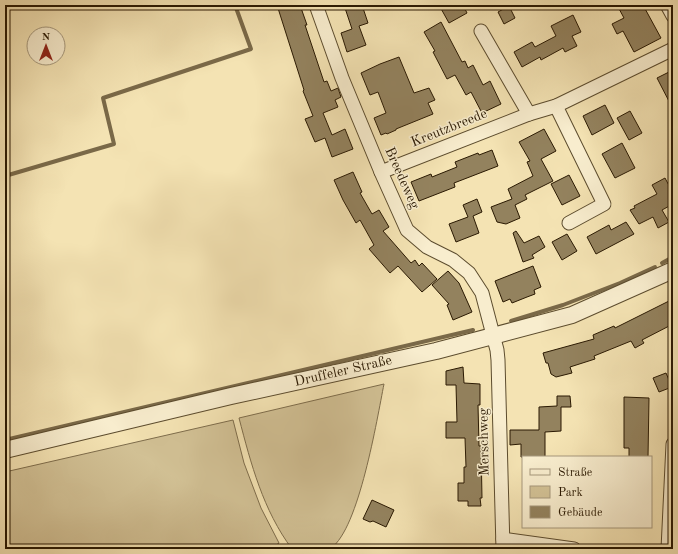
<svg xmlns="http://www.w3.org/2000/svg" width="678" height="554" font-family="'Old Standard TT',serif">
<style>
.green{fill:#d2c195;stroke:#7e6d4c}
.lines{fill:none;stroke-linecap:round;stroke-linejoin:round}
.stream{stroke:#7a6948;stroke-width:4}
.building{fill:#93825e;stroke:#2a1902}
.minor-casing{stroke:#5c4c2e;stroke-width:15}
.tertiary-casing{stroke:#5c4c2e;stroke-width:18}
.minor{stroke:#f8edce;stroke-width:13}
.tertiary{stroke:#f8edce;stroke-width:16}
.labels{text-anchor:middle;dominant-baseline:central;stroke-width:3;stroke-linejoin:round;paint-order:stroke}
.street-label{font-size:14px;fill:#2a1902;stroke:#f8edce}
</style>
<rect width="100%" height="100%" fill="#f4e3b3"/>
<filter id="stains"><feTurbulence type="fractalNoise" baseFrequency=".005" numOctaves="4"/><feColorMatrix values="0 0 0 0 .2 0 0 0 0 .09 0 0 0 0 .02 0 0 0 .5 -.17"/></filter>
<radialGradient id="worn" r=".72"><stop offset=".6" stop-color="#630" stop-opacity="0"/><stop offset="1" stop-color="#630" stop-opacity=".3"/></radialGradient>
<g class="green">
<path d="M384,384c-7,35 -25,145 -53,164 -6,3 -31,1 -39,1 -29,-39 -41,-85 -53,-131z"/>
<polygon points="233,420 244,463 261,508 279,543 270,549 5,549 5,472"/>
</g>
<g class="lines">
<g class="stream">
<polyline points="5,176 114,144 103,98 251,49 235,5"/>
<polyline points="662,263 673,257"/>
<polyline points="511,321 563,305 620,283 655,267"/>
<polyline points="5,440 473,330"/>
</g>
</g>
<g class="building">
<polygon points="277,5 300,5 307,25 305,25 324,82 327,81 331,91 338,88 341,97 335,100 338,107 323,113 332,135 345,129 353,149 332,157 325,138 315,142 305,119 313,116 303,91 304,90"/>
<polygon points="344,5 362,5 368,23 359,26 366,45 347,52 341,33 352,29"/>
<polygon points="439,5 463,5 467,13 449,23"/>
<polygon points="617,5 643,5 661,38 634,52 623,31 617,34 612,24 624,18"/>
<polygon points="509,6 515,18 504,24 498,12"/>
<polygon points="573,15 581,32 572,36 577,46 565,52 563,48 541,60 540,57 522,67 514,52 532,42 535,47 556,36 551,26"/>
<polygon points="441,22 462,62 465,61 468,68 473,65 483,85 490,81 501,104 482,113 471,92 466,95 455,75 447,79 433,52 435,51 424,32"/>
<polygon points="399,57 414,93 429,88 435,100 428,103 433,114 396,129 396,130 387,134 386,133 381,135 374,118 386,113 378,92 370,95 361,73 380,64"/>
<polygon points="673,70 673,109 657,78"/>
<polygon points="605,105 614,123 592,135 583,116"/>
<polygon points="630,111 642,133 629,140 617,118"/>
<polygon points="544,129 556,151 541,159 553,181 525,195 527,199 515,205 520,218 506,224 497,222 491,207 512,199 508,189 533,176 527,162 530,161 519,142"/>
<polygon points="622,143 635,168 615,178 602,154"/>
<polygon points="492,150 498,166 454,183 455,187 419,201 411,182 431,174 432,177 457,167 455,162 478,153 479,155"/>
<polygon points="353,172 362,192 360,193 372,214 379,210 389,227 383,231 411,263 415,260 419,266 422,263 437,279 422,292 398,266 390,273 369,249 374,245 360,220 356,223 343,200 334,180"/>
<polygon points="569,175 580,196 562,205 551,184"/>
<polygon points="665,178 673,193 673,204 662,210 669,222 658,228 653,217 639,224 630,210 635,208 634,206 657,194 652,185"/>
<polygon points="477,199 482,212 473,216 479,233 456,242 449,224 468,217 463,205"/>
<polygon points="626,222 634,234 596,254 587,237 609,225 611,230"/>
<polygon points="516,231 524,243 539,236 545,247 532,255 534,258 523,262 513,233"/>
<polygon points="567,234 577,251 562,260 552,242"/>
<polygon points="533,266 541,287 534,290 535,294 527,297 512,303 510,299 503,302 495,281"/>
<polygon points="448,271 459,283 472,312 453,320 447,305 449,304 432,285"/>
<polygon points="673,299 673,324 642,340 644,343 635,348 631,341 594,356 595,359 570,367 572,373 556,377 551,374 548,363 546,363 543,353 594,339 593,335 614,326 615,328"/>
<polygon points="463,367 464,383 480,384 480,405 478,405 479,446 481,446 482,498 480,498 481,506 468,506 468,501 458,501 458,483 464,483 464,467 466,467 465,438 446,438 446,422 457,422 456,385 446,385 446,371"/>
<polygon points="666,373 672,387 659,392 653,378"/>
<polygon points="557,396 570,396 571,407 561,407 561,431 545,432 545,457 521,457 521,444 510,445 510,430 539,430 539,407 557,406"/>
<polygon points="624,397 649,398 648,457 629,457 629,448 624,448"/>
<polygon points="372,500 394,510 386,527 373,521 370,522 363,519"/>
</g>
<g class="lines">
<defs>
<g id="minor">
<polyline points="316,5 342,78 381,172 407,230 427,247 453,260 469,273 482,293 497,350 498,360 503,549"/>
<polyline points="667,5 673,16"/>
<polyline points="481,31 529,114"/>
<polyline points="556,106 604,204 569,223"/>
<polyline points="381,172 529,114 556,106 673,49"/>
<polyline points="503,539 574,549"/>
<polyline points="668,549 673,444"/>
</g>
<polyline id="tertiary" points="5,450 231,396 436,351 572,315 673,270"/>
</defs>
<use href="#minor" class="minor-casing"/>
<use href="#tertiary" class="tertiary-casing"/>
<use href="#minor" class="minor"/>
<use href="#tertiary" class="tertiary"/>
</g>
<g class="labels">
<g class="street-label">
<text transform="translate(449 128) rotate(-22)">Kreutzbreede</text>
<text transform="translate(402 178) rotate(66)">Breedeweg</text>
<text transform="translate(343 371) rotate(-13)">Druffeler Straße</text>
<text transform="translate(484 442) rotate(-91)">Merschweg</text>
</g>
</g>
<rect width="678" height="554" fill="none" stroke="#f4e3b3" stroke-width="20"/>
<rect x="6" y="6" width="666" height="542" fill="none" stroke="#2a1902" stroke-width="2"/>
<rect x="10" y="10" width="658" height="534" fill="none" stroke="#2a1902"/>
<rect x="522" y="456" width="130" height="72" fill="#f8edce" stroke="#a6987c"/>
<rect x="530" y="469" width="20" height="6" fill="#f8edce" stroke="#a6987c"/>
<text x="558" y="476" font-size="12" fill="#2a1902">Straße</text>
<rect x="530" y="486" width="20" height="12" fill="#d2c195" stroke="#a6987c"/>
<text x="558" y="496" font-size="12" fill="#2a1902">Park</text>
<rect x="530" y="506" width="20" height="12" fill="#93825e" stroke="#a6987c"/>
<text x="558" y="516" font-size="12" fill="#2a1902">Gebäude</text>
<g transform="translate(46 46)"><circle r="19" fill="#f8edce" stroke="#a6987c"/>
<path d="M0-3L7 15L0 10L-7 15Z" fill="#8f2418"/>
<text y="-6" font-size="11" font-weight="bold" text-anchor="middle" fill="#2a1902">N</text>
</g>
<rect width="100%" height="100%" filter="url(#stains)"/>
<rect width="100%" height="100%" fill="url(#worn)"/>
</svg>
